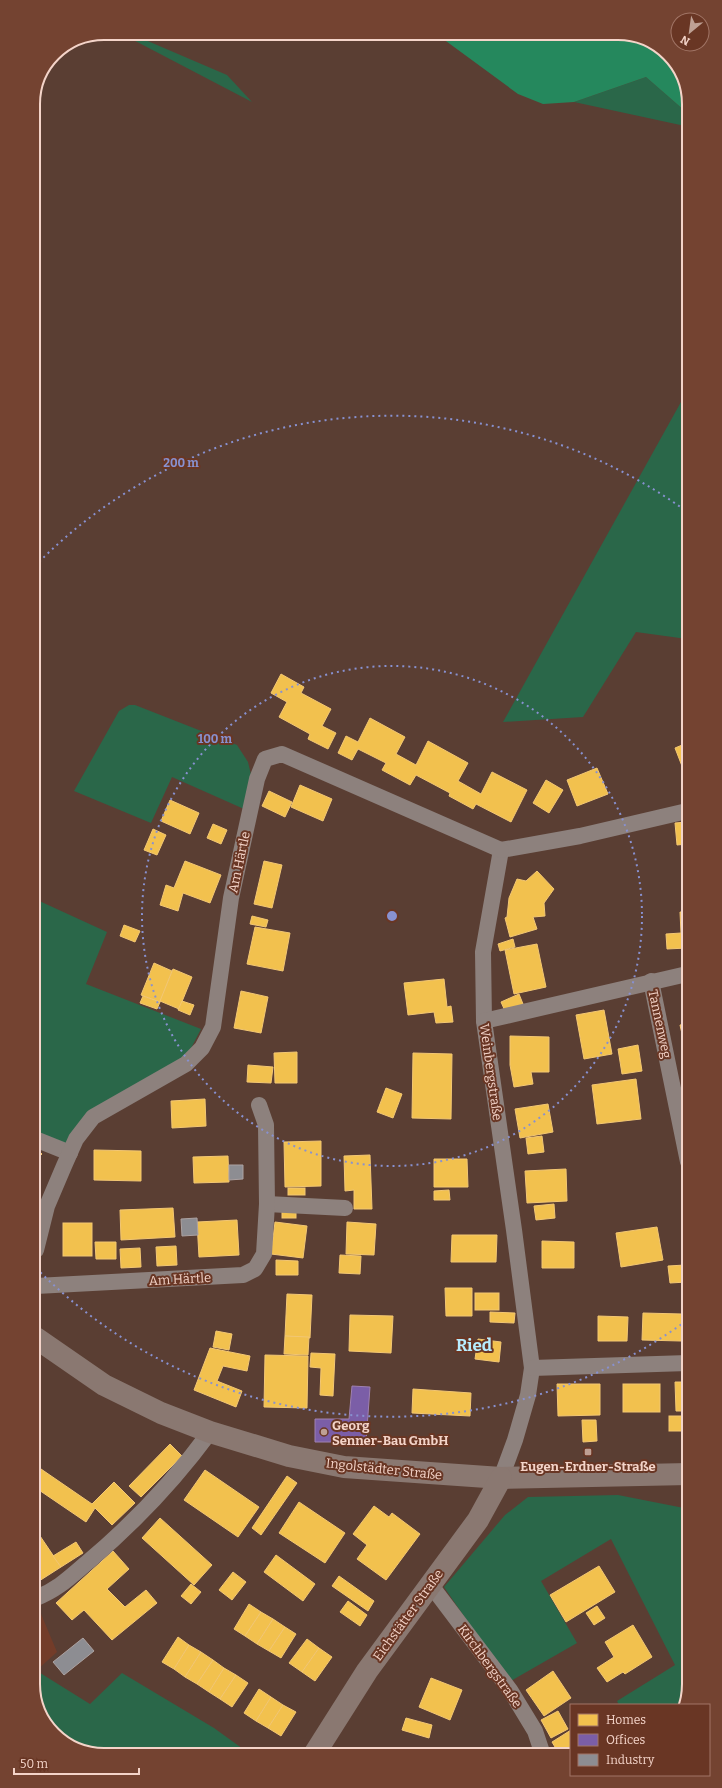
<svg xmlns="http://www.w3.org/2000/svg" width="722" height="1788" font-family="Bitter,serif">
<style>
.built{fill:#733c29}
.green{fill:#2a6749}
.forest{fill:#25885d}
.homes{fill:#f2c14e;stroke:#f3c773}
.offices{fill:#7b5ea7;stroke:#9f81b1}
.industry{fill:#8d8d92;stroke:#aca2a2}
.lines{fill:none;stroke-linecap:round;stroke-linejoin:round}
.minor{stroke:#8d817d;stroke-width:16}
.secondary{stroke:#8a7871;stroke-width:22}
.ring{fill:none;stroke:#8891d0;stroke-width:2;stroke-dasharray:2 4}
.poi-dot{fill:#bea094;stroke:#693624;stroke-width:1.5}
.labels{text-anchor:middle;dominant-baseline:central;stroke-width:4;stroke-linejoin:round;paint-order:stroke}
.street-label{font-size:13px;fill:#f4d4c9;stroke:#693624}
.poi-label{font-size:13px;font-weight:bold;fill:#f4d4c9;stroke:#693624;text-anchor:start}
.district-label{font-size:17px;font-weight:bold;fill:#b7edff;stroke:#693624}
.rim{fill:none;stroke:#f4d4c9;stroke-width:2}
.centre{fill:#8891d0;stroke:#693624;stroke-width:2}
.ring-label{font-size:12px;text-anchor:middle;font-weight:bold;fill:#8891d0;stroke:#693624;stroke-width:4;stroke-linejoin:round;paint-order:stroke}
</style>
<rect width="100%" height="100%" fill="#5a3e33"/>
<polygon class="built" points="36,1602 57,1652 37,1670"/>
<g class="green">
<polygon points="120,33 129,33 227,75 252,102"/>
<polygon points="646,77 685,111 685,126 574,102"/>
<polygon points="686,393 687,639 636,632 583,717 503,722"/>
<polygon points="129,705 135,705 237,745 248,762 252,779 244,809 172,777 151,823 74,791 119,711"/>
<polygon points="35,899 107,932 86,984 201,1029 188,1054 65,1144 35,1132"/>
<polygon points="618,1495 689,1509 689,1684 682,1705 619,1705 617,1701 675,1665 611,1539 541,1581 577,1643 509,1682 444,1587 505,1515 528,1497"/>
<polygon points="37,1671 90,1704 122,1673 214,1728 250,1754 99,1755 61,1740 37,1706"/>
</g>
<polygon class="forest" points="435,33 623,33 661,48 685,82 685,111 646,77 574,102 543,104 518,94"/>
<g class="homes">
<polygon points="281,674 304,687 301,693 331,709 322,726 336,733 328,749 308,739 310,734 279,717 287,702 271,693"/>
<polygon points="370,718 405,737 396,754 416,765 428,741 468,763 458,781 481,794 492,772 527,790 511,822 476,804 473,809 449,796 450,793 416,775 410,785 382,770 386,763 358,749 352,760 338,753 346,736 358,742"/>
<polygon points="687,743 687,779 675,748"/>
<polygon points="597,768 608,794 577,806 567,780"/>
<polygon points="546,780 563,790 549,813 533,803"/>
<polygon points="300,785 332,799 323,821 291,807"/>
<polygon points="269,791 292,802 285,817 262,806"/>
<polygon points="170,800 199,813 190,834 161,821"/>
<polygon points="687,822 687,844 677,845 675,823"/>
<polygon points="213,824 227,830 221,844 207,838"/>
<polygon points="153,829 166,835 157,855 144,850"/>
<polygon points="185,861 221,875 210,903 183,893 178,911 160,905 166,885 174,888"/>
<polygon points="264,861 282,865 272,908 254,904"/>
<polygon points="537,871 554,889 544,903 545,916 533,917 537,929 510,937 505,918 507,917 509,898 517,879 526,881"/>
<polygon points="680,912 687,912 687,948 667,949 666,934 681,933"/>
<polygon points="252,916 268,920 266,927 250,924"/>
<polygon points="124,925 140,931 135,942 120,936"/>
<polygon points="255,927 290,933 283,971 247,964"/>
<polygon points="513,939 515,947 500,951 498,944"/>
<polygon points="537,944 546,987 514,994 505,950"/>
<polygon points="154,963 172,971 160,1002 141,995"/>
<polygon points="173,969 192,977 179,1009 160,1001"/>
<polygon points="444,979 447,1007 451,1006 453,1022 436,1023 434,1012 408,1015 404,983"/>
<polygon points="241,991 268,997 261,1033 234,1028"/>
<polygon points="519,994 523,1004 505,1011 501,1002"/>
<polygon points="143,996 160,1002 157,1009 140,1003"/>
<polygon points="182,1001 194,1005 190,1015 178,1010"/>
<polygon points="604,1010 612,1054 584,1059 576,1015"/>
<polygon points="687,1024 688,1047 685,1047 680,1025"/>
<polygon points="510,1036 549,1037 549,1072 531,1072 533,1084 514,1087 510,1065"/>
<polygon points="638,1045 642,1071 622,1074 618,1049"/>
<polygon points="297,1052 297,1083 275,1083 274,1053"/>
<polygon points="413,1053 452,1054 451,1119 412,1118"/>
<polygon points="248,1065 273,1067 271,1083 247,1082"/>
<polygon points="636,1079 641,1119 597,1124 592,1085"/>
<polygon points="386,1088 402,1094 393,1118 377,1112"/>
<polygon points="205,1099 206,1126 172,1128 171,1101"/>
<polygon points="548,1104 553,1132 520,1138 515,1109"/>
<polygon points="542,1136 544,1152 528,1154 526,1138"/>
<polygon points="321,1141 321,1186 285,1187 284,1142"/>
<polygon points="35,1148 42,1154 35,1161"/>
<polygon points="94,1150 141,1151 141,1181 94,1180"/>
<polygon points="370,1155 372,1209 354,1209 354,1190 345,1191 344,1156"/>
<polygon points="228,1156 229,1182 194,1183 193,1157"/>
<polygon points="434,1159 467,1159 468,1187 434,1187"/>
<polygon points="566,1169 567,1201 527,1203 525,1171"/>
<rect x="288" y="1188" width="17" height="7"/>
<polygon points="449,1190 450,1200 434,1200 434,1191"/>
<polygon points="554,1204 555,1218 536,1220 534,1206"/>
<polygon points="173,1208 175,1237 121,1240 120,1210"/>
<rect x="282" y="1210" width="14" height="8"/>
<polygon points="237,1220 239,1255 199,1257 197,1222"/>
<polygon points="275,1222 307,1226 303,1258 271,1254"/>
<polygon points="347,1222 376,1224 374,1255 346,1254"/>
<rect x="63" y="1223" width="29" height="33"/>
<polygon points="657,1227 663,1260 621,1267 616,1233"/>
<polygon points="452,1235 497,1235 496,1262 451,1262"/>
<polygon points="542,1241 574,1242 574,1268 542,1268"/>
<polygon points="95,1242 116,1242 116,1259 96,1259"/>
<polygon points="176,1246 177,1265 157,1266 156,1247"/>
<polygon points="140,1248 141,1267 121,1268 120,1249"/>
<polygon points="340,1255 361,1256 360,1274 339,1273"/>
<polygon points="276,1260 298,1261 298,1275 276,1275"/>
<polygon points="685,1265 687,1282 670,1283 668,1266"/>
<polygon points="445,1288 472,1288 472,1316 446,1316"/>
<rect x="475" y="1293" width="24" height="17"/>
<polygon points="287,1294 312,1295 310,1338 285,1336"/>
<polygon points="490,1312 515,1313 514,1323 490,1322"/>
<polygon points="643,1313 682,1314 681,1341 642,1340"/>
<polygon points="350,1315 393,1316 391,1353 349,1351"/>
<polygon points="598,1316 628,1317 627,1341 598,1341"/>
<polygon points="216,1331 232,1334 229,1350 213,1347"/>
<polygon points="285,1336 309,1337 308,1355 284,1354"/>
<polygon points="478,1339 501,1342 499,1362 475,1359"/>
<polygon points="210,1348 250,1356 247,1371 223,1366 217,1381 242,1391 236,1407 194,1390"/>
<polygon points="311,1353 335,1354 333,1396 320,1395 321,1368 310,1367"/>
<polygon points="265,1355 308,1356 307,1408 264,1407"/>
<polygon points="675,1382 688,1382 688,1411 676,1411"/>
<polygon points="557,1384 600,1384 600,1415 558,1416"/>
<rect x="623" y="1384" width="37" height="28"/>
<polygon points="413,1389 471,1393 470,1416 412,1413"/>
<rect x="669" y="1416" width="14" height="15"/>
<polygon points="582,1420 596,1420 597,1441 583,1442"/>
<polygon points="170,1444 182,1456 141,1497 129,1486"/>
<polygon points="41,1469 92,1504 114,1482 135,1503 112,1525 95,1508 86,1522 36,1488 36,1476"/>
<polygon points="205,1470 259,1507 238,1537 184,1500"/>
<polygon points="287,1476 297,1483 261,1535 252,1528"/>
<polygon points="299,1502 345,1533 325,1563 279,1533"/>
<polygon points="374,1506 389,1517 392,1513 420,1534 386,1580 357,1559 367,1545 353,1534"/>
<polygon points="160,1518 212,1565 194,1585 142,1538"/>
<polygon points="36,1530 61,1567 36,1583"/>
<polygon points="76,1542 83,1553 61,1567 53,1556"/>
<polygon points="113,1551 129,1569 107,1589 125,1607 146,1590 157,1603 112,1640 84,1610 72,1620 56,1603"/>
<polygon points="276,1555 315,1584 303,1601 264,1572"/>
<polygon points="599,1566 615,1592 566,1622 550,1595"/>
<polygon points="233,1572 246,1582 232,1600 219,1590"/>
<polygon points="339,1576 374,1601 368,1611 332,1586"/>
<polygon points="191,1584 201,1592 191,1604 181,1596"/>
<polygon points="348,1601 367,1615 360,1626 340,1612"/>
<polygon points="249,1604 261,1612 245,1636 234,1629"/>
<polygon points="597,1606 605,1618 594,1625 586,1613"/>
<polygon points="261,1612 273,1619 257,1644 245,1636"/>
<polygon points="273,1619 285,1627 269,1651 257,1644"/>
<polygon points="633,1625 652,1657 625,1674 623,1672 607,1682 597,1668 614,1657 605,1642"/>
<polygon points="285,1627 296,1634 281,1658 269,1651"/>
<polygon points="178,1637 189,1645 174,1669 162,1662"/>
<polygon points="307,1639 319,1648 302,1672 289,1663"/>
<polygon points="189,1645 201,1652 185,1677 174,1669"/>
<polygon points="319,1648 332,1657 315,1681 302,1672"/>
<polygon points="201,1652 213,1660 197,1684 185,1677"/>
<polygon points="213,1660 224,1668 209,1692 197,1684"/>
<polygon points="224,1668 236,1675 220,1699 209,1692"/>
<polygon points="553,1671 571,1698 544,1716 526,1690"/>
<polygon points="236,1675 248,1683 232,1707 220,1699"/>
<polygon points="431,1678 462,1690 450,1720 419,1707"/>
<polygon points="259,1689 271,1697 256,1721 244,1713"/>
<polygon points="271,1697 283,1705 268,1728 256,1721"/>
<polygon points="283,1705 296,1712 281,1736 268,1728"/>
<polygon points="558,1711 568,1729 551,1738 541,1720"/>
<polygon points="406,1718 432,1725 429,1738 402,1730"/>
<polygon points="571,1730 571,1752 558,1752 552,1742"/>
</g>
<polygon class="offices" points="352,1386 370,1387 366,1442 315,1442 315,1419 349,1419"/>
<g class="industry">
<polygon points="229,1165 243,1165 243,1179 229,1180"/>
<polygon points="197,1218 198,1235 182,1236 181,1219"/>
<polygon points="83,1638 94,1651 64,1675 53,1662"/>
</g>
<g class="lines">
<g class="minor">
<polyline points="501,850 483,952 484,1021 514,1230 532,1368 528,1395 515,1440 501,1478"/>
<polyline points="501,850 580,836 687,811"/>
<polyline points="651,981 688,1162"/>
<polyline points="484,1021 687,974"/>
<polyline points="35,1139 70,1153"/>
<polyline points="267,1204 345,1208"/>
<polyline points="36,1250 47,1206 64,1166 76,1139 93,1117 186,1064 202,1048 213,1027 231,898 257,779 265,759 282,754 501,850"/>
<polyline points="36,1286 243,1275 255,1269 264,1254 267,1204 266,1125 259,1105"/>
<polyline points="532,1368 688,1363"/>
<polyline points="430,1584 510,1690 535,1731 542,1752"/>
<path d="M36,1598c23,-9 35,-22 53,-37 46,-39 85,-80 121,-129"/>
</g>
<g class="secondary">
<polyline points="36,1338 104,1385 161,1413 210,1432 289,1456 344,1467 501,1478 689,1474"/>
<polyline points="315,1753 367,1671 478,1520 501,1478"/>
</g>
</g>
<g class="ring">
<circle cx="392" cy="916" r="250"/>
<path d="M686 1321A500 500 0 0 1 38 1270M35 566A500 500 0 0 1 686 511"/>
</g>
<g class="poi-dot">
<circle cx="324" cy="1432" r="4"/>
<rect x="584" y="1448" width="8" height="8" rx="2"/>
</g>
<g class="labels">
<g class="street-label">
<text transform="translate(239 862) rotate(-78)">Am Härtle</text>
<text transform="translate(660 1024) rotate(78)">Tannenweg</text>
<text transform="translate(491 1072) rotate(82)">Weinbergstraße</text>
<text transform="translate(180 1279) rotate(-3)">Am Härtle</text>
<text transform="translate(384 1469) rotate(6)">Ingolstädter Straße</text>
<text transform="translate(408 1615) rotate(-54)">Eichstätter Straße</text>
<text transform="translate(490 1666) rotate(54)">Kirchbergstraße</text>
</g>
<g class="poi-label">
<text x="332" y="1425">Georg<tspan x="332" dy="15">Senner-Bau GmbH</tspan></text>
<text x="588" y="1466" text-anchor="middle">Eugen-Erdner-Straße</text>
</g>
<g class="district-label">
<text x="474" y="1345">Ried</text>
</g>
</g>
<path d="M0 0H722V1788H0ZM104 40H618A64 64 0 0 1 682 104V1684A64 64 0 0 1 618 1748H104A64 64 0 0 1 40 1684V104A64 64 0 0 1 104 40Z" fill="#744331" fill-rule="evenodd"/>
<path class="rim" d="M104 40H618A64 64 0 0 1 682 104V1684A64 64 0 0 1 618 1748H104A64 64 0 0 1 40 1684V104A64 64 0 0 1 104 40Z"/>
<circle cx="392" cy="916" r="6" class="centre"/>
<g class="ring-label">
<text x="181" y="467">200 m</text>
<text x="215" y="743">100 m</text>
</g>
<rect x="570" y="1704" width="140" height="72" fill="#693624" stroke="#a17566"/>
<rect x="578" y="1714" width="20" height="12" fill="#f2c14e" stroke="#a17566"/>
<text x="606" y="1724" font-size="12" fill="#f4d4c9">Homes</text>
<rect x="578" y="1734" width="20" height="12" fill="#7b5ea7" stroke="#a17566"/>
<text x="606" y="1744" font-size="12" fill="#f4d4c9">Offices</text>
<rect x="578" y="1754" width="20" height="12" fill="#8d8d92" stroke="#a17566"/>
<text x="606" y="1764" font-size="12" fill="#f4d4c9">Industry</text>
<g transform="translate(690 32) rotate(209)"><circle r="19" fill="#693624" stroke="#a17566"/>
<path d="M0-3L7 15L0 10L-7 15Z" fill="#bea094"/>
<text y="-6" font-size="11" font-weight="bold" text-anchor="middle" fill="#f4d4c9">N</text>
</g>
<path d="M14 1768v6h125v-6" fill="none" stroke="#f4d4c9" stroke-width="2"/>
<text x="20" y="1768" font-size="12" fill="#f4d4c9" stroke="#693624" stroke-width="3" paint-order="stroke">50 m</text>
</svg>
